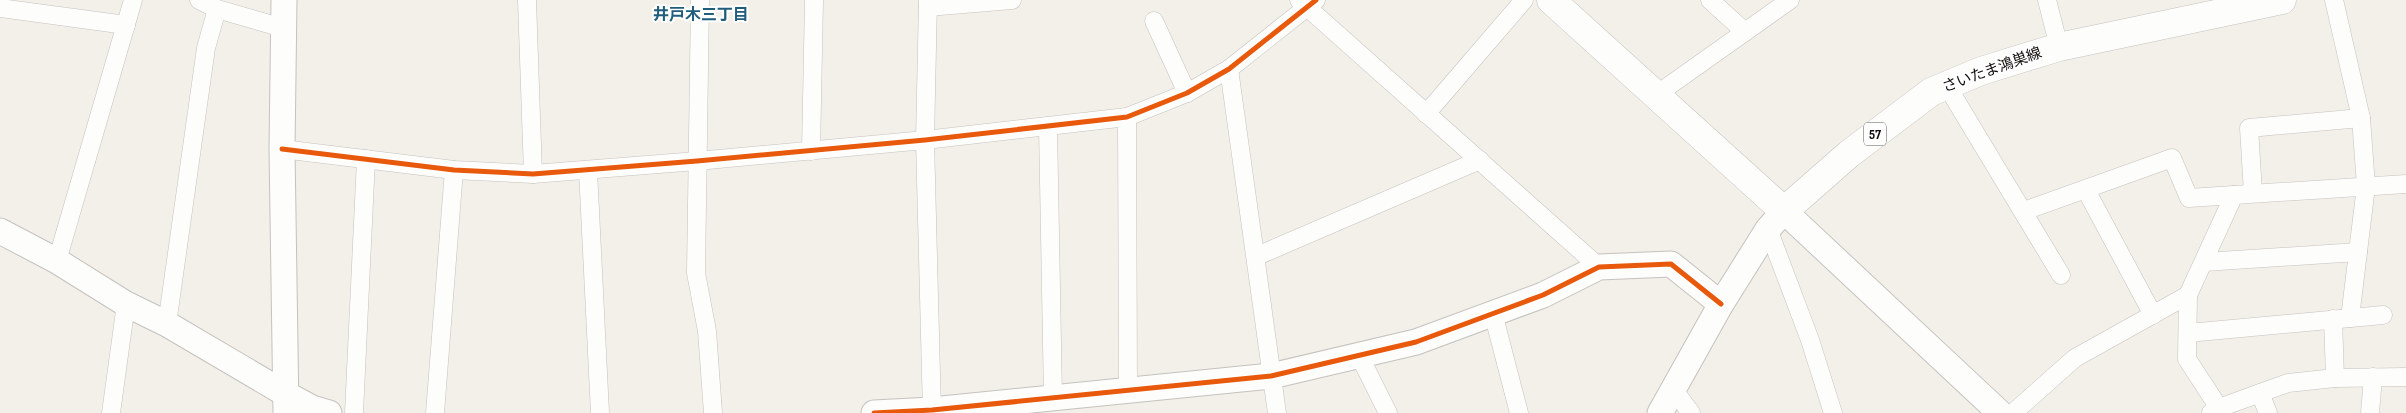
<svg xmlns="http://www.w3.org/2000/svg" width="2406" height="413" font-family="'Sofia Sans Condensed','Noto Sans JP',sans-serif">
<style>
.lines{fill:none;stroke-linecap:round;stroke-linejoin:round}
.street-casing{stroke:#c5c2be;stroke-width:19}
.secondary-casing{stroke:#c5c2be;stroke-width:27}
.primary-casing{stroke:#c5c2be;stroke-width:29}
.street{stroke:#fdfdfc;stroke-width:18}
.secondary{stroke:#fdfdfc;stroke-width:25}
.primary{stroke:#fdfdfc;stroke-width:28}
.cycleway-casing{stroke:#fff;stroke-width:8}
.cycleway{stroke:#e8590c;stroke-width:5}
.labels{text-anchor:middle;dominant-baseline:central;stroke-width:4;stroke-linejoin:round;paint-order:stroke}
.shield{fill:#fff;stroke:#575654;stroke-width:1}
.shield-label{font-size:14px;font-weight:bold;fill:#0f0d0a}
.street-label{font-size:15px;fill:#0f0d0a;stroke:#fff}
.neighbourhood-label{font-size:16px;font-weight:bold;fill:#205c7c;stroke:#fff}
</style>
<rect width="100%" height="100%" fill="#f3efe9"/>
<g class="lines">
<defs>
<g id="street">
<polyline points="199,0 217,9 283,28"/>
<polyline points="527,0 533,174"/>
<polyline points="700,0 696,273 707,331 713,413"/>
<polyline points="928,0 925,140 932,413"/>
<polyline points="1299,0 1599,267"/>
<polyline points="1710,0 1745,32"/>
<polyline points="2047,0 2059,47"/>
<polyline points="2334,0 2361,118 2366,186 2350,318"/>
<polyline points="928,7 1012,0"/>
<polyline points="0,8 126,25"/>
<polyline points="1154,21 1187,93"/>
<polyline points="1229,69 1277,413"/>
<polyline points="1947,86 2061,275"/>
<polyline points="1656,95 1790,0"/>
<polyline points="1426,114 1524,0"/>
<polyline points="1127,117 1128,390"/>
<polyline points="1048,126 1053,398"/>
<polyline points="282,149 454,170 533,174 697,161 925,140 1127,117 1187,93 1229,69 1316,0"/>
<polyline points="811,151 814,0"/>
<polyline points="588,170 600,413"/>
<polyline points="2086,190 2153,315"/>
<polyline points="2253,193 2249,128 2361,118"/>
<polyline points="2024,211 2172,158 2189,198 2234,195"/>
<polyline points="1768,229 1810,340 1833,413"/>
<polyline points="1257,256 1480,160"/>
<polyline points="57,261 133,0"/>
<polyline points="2204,262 2358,252"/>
<polyline points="1493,313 1519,413"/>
<polyline points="2333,319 2335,378"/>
<polyline points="167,324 206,48 217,9"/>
<polyline points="2188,333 2383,315"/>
<polyline points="1359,355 1388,413"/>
<polyline points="1673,389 1691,413"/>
<polyline points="2260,393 2268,413"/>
<polyline points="2219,408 2187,359 2188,295 2234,195 2406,184"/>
<polyline points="111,413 126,304"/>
<polyline points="354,413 366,159"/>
<polyline points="435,413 454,170"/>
<polyline points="2013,413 2075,358 2188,295"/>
<polyline points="2211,413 2219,408 2288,383 2335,378 2406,377"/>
<polyline points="2370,413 2373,377"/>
</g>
<g id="secondary">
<polyline points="284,0 282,149 286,413"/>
<polyline points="0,231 57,261 126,304 167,324 286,394 312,408 329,413"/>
<polyline points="874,413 932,410 1271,376 1416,342 1543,295 1599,267 1671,264 1721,304"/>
<polyline points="1660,413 1721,304 1768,229 1784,211 2000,413"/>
</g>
<polyline id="primary" points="1551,0 1784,211 1849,154 1931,92 1981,71 2059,47 2282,0"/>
</defs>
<use href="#street" class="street-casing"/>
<use href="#secondary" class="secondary-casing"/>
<use href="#primary" class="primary-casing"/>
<use href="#street" class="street"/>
<use href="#secondary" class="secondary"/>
<use href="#primary" class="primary"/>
<defs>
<g id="cycleway">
<polyline points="282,149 454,170 533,174 697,161 925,140 1127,117 1187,93 1229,69 1316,0"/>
<polyline points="874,413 932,410 1271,376 1416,342 1543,295 1599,267 1671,264 1721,304"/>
</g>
</defs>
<use href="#cycleway" class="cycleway-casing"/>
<use href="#cycleway" class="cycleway"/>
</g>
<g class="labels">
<rect class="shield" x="1864" y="122.5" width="22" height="23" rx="4"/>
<g class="shield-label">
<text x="1875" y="134">57</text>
</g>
<g class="street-label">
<text transform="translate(1992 70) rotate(-20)">さいたま鴻巣線</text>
</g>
<g class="neighbourhood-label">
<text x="701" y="15">井戸木三丁目</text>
</g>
</g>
</svg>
